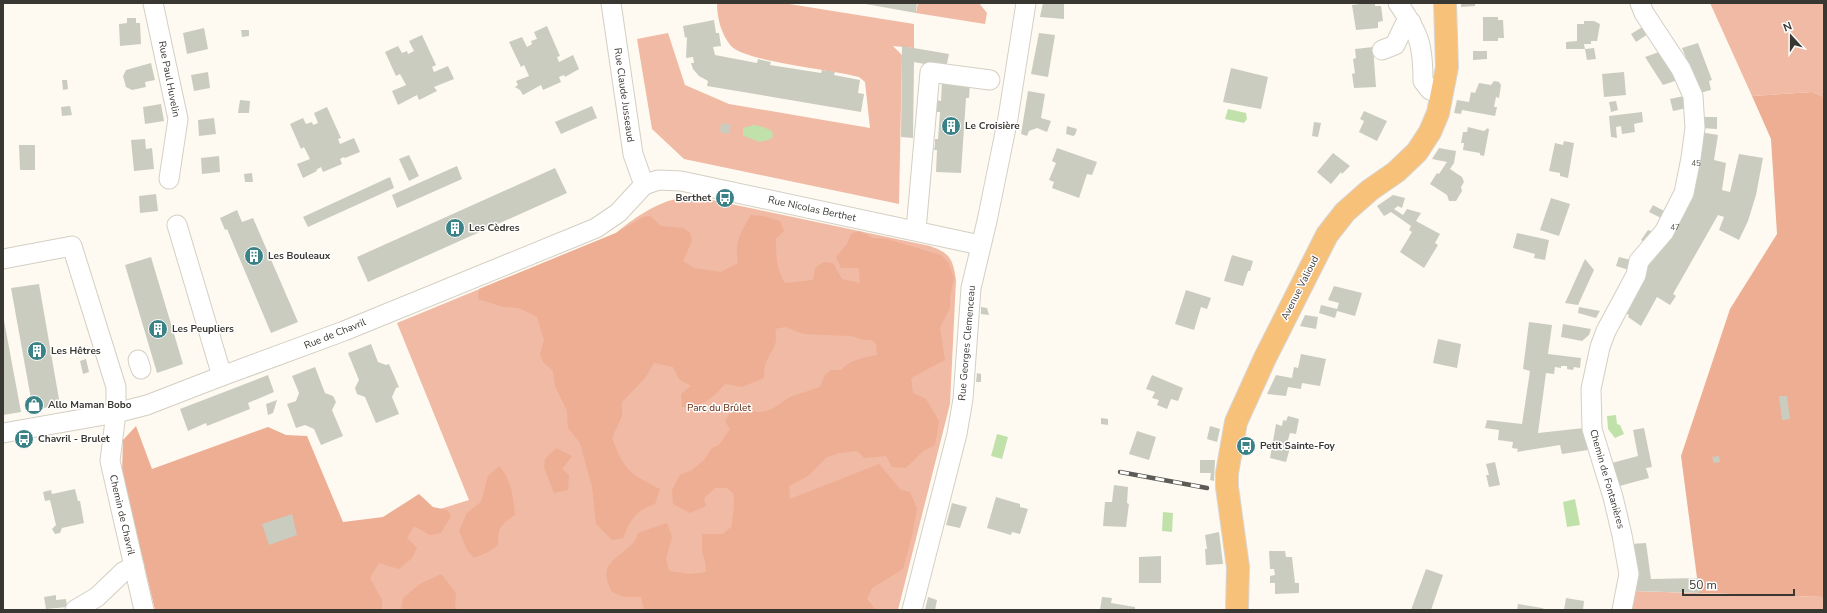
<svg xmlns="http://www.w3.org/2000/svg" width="1827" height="613" font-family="'Nunito Sans',sans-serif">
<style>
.green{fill:#f1baa4}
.forest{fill:#edae93}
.water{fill:#c0e2aa}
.building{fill:#cbccc0}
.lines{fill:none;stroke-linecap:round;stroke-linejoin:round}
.minor-casing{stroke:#d3cfc3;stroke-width:21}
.major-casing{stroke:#d7d7d6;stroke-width:24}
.minor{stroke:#fff;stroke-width:19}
.major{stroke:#f8c17a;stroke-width:22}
.rail-casing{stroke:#5d5b55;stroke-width:4.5}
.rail{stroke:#fff;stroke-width:3;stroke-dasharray:9;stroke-linecap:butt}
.labels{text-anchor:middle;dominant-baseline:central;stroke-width:3;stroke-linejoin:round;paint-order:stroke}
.number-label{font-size:8px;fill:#5e5c56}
.street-label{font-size:10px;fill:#393732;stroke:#fff}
.poi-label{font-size:10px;font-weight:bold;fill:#393732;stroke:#fff;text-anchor:start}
.park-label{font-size:10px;fill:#5e260a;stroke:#fff}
</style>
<rect width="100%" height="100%" fill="#fefaf1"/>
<g class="green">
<path d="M717,3h66l131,21v24l-21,-2 9,9 -3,149 -215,-45 -32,-30 -15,-90 31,-6 17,52 44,19 141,24 -5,-46 -6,-5c-24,-7 -116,-16 -128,-31 -10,-12 -14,-28 -14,-43z"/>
<polygon points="918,3 979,3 987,13 985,24 916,13"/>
<polygon points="1710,3 1824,3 1824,97 1812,92 1752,96"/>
<path d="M698,197l232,49c20,7 23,13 26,34l-6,124 -52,206h-582l-14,-58 167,-52 -72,-177 219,-90c15,-13 40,-30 60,-34 6,-2 15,-2 22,-2z"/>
<polygon points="1632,591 1824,597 1824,610 1629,610"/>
</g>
<g class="forest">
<polygon points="1812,92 1824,97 1824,597 1699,593 1681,456 1730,309 1777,234 1771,139 1752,96"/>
<path d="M751,215l13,1 16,5 4,10 -8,8c0,16 0,30 9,44l28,-3 2,-12 9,-6 9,1 9,16 18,4 -1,-15h-18l-5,-11 11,-13 4,-10 8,-3 14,7 14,1 54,16 7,7 6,16 -4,19v11l-10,20 5,32 -34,18 2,15 13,6 13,22 -4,24 -12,6 -17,17 -14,-1 -6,-11 -22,2 -7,-7 -17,2 -13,4 -19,19 -19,10 1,13 89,-35 22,26 9,2 7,16 -5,28 -9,33 -31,19 -5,11 9,11h-232l-3,-13h-17l-12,-5c-15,-28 3,-31 20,-48 3,-2 5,-7 6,-11l29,-10 5,14 -6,21 3,13 21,3 16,-2 -1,-11 -3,-9v-18h21l9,-8c0,-13 4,-20 1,-33l-6,-5h-12l-11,10 2,8 -16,7 -17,-9 -1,-14 8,-15 12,-5 12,-10 8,-12 7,-3 11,-16 -5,-8 6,-9 16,-1 16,1 9,-3 18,-12 30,-10 5,-12 6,-5h10c10,-11 21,-12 36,-15l-1,-11 -4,-4h-8l-13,-4 -47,-2 -19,-7 -10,2c4,18 -4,20 -10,36 -1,4 -1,9 -1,13l-22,9 -17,-3c-13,15 -23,24 -43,23l-1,-13 10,-8 -12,-7 -6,-12 -19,-4 -9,15 -23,24v14l-10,22c13,34 17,35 48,51l-5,15c-20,7 -24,15 -32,34l-11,2 -16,-16 -4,-37 -12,-44 -12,-15 -1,-17 -12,-25 -2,-15 -10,-9 -3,-8 4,-14 -7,-23 -18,-9 -15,-1 -26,-8 1,-10 137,-56 27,-16 7,-1 11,10 22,2 7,5 2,8 -9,20 11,7 27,4 17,-9c-4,-21 3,-31 13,-48z"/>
<polygon points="136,426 152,469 268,427 286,435 307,436 343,522 383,517 419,494 433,507 447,510 451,516 441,533 430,535 414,526 407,538 417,548 412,558 399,569 379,563 370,578 382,600 382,610 155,610 122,473 123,440"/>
<polygon points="556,448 572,456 562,469 569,475 568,490 554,493 544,467 545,459"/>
<path d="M499,466c13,14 14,31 16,49 -15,10 -17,12 -17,30l-10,7 -14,6 -7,-8 -8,-19 8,-18 14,-11 7,-26z"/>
<polygon points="441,574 456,593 455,608 460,610 401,610 403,598 420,584"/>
</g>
<g class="water">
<polygon points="1228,109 1246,113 1247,119 1244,123 1225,119"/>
<polygon points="754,125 763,127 772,131 773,136 771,139 760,142 744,136 743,134 743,128"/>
<polygon points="1616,415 1617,424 1620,425 1624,434 1615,438 1608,429 1607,416"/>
<polygon points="997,434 1008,437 1002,459 991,456"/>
<polygon points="1575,499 1580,525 1567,527 1563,502"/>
<polygon points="1163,512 1173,513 1172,532 1162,531"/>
</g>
<g class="building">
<polygon points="860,3 917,3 916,13"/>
<polygon points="1043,3 1064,3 1064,19 1040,17"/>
<polygon points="1368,3 1375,3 1375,6 1381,6 1383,21 1378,22 1378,28 1356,30 1352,5"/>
<polygon points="1461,3 1475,3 1475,6 1461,7"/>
<polygon points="1483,17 1498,17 1498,20 1503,20 1504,38 1498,38 1498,41 1483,41"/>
<polygon points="127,18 136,18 136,23 140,23 141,44 120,46 119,24 127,23"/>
<polygon points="714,20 716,33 719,33 721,46 713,47 715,55 757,63 758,59 766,61 771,62 770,65 821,73 822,70 830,71 835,72 834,75 860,80 858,93 864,94 861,112 707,86 708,81 699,76 693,69 691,63 694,63 693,57 686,58 687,37 685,38 683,26"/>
<polygon points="1584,21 1594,21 1600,24 1597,41 1591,41 1591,44 1584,44 1585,49 1566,49 1566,42 1577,41 1577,24 1584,24"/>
<polygon points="547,26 560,56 557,57 559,62 573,55 579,69 565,77 564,75 559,77 561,82 543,90 541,85 523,95 520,90 515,87 518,85 516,81 529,76 524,65 521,67 509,42 522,37 527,47 532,44 531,41 537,39 534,32"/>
<polygon points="1644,26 1648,34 1636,42 1631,34"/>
<polygon points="204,28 208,49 187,54 183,33"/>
<polygon points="241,30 249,30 249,36 242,37"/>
<polygon points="1039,33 1055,35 1048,77 1031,74"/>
<polygon points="422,35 436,65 432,67 434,72 448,66 454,79 434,87 437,91 419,100 417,95 398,105 392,91 406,85 400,74 396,76 385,52 398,46 402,53 407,51 408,54 414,51 409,41"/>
<polygon points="1698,43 1712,80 1709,81 1711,90 1700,93 1682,48"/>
<polygon points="902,46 949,54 946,68 914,62 913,138 901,137"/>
<polygon points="1373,47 1376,87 1354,88 1352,74 1355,73 1353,59 1356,58 1355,49"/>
<polygon points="1594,48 1596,59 1587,60 1585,49"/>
<polygon points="1473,51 1487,51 1487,59 1473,60"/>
<polygon points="1659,52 1678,80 1663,85 1645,57"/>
<polygon points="151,63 155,80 145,82 146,87 132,90 126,87 123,76 126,70"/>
<polygon points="1231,68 1268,77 1261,109 1223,102"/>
<polygon points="208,72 210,88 194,91 191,75"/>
<polygon points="1624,72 1626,95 1604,97 1602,74"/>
<polygon points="62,80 67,80 68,89 63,90"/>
<polygon points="942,80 970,82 969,98 966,98 961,173 936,172 937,150 934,150 935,145 935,139 938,139 940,112 937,112 937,100 941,101"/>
<polygon points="1494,81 1499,82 1501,85 1499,98 1496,97 1494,107 1497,107 1495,116 1462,110 1461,114 1454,113 1457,100 1469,102 1471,92 1475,93 1479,83 1491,85"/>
<polygon points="1028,91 1045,94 1041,118 1051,121 1047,132 1037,128 1029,131 1027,136 1021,134"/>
<polygon points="1684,96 1687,108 1673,111 1670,99"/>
<polygon points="240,100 250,101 249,113 238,113"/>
<polygon points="1616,101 1618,110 1611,112 1609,102"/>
<polygon points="161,104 164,121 145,124 143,107"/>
<polygon points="70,106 72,115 62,116 61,107"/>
<polygon points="592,106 597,118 561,134 555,122"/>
<polygon points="327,107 341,138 338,139 340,144 354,138 360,152 345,158 344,157 340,159 342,164 323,172 321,167 316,170 317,171 303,178 297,164 310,159 304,147 301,149 290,124 303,118 306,124 312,122 313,125 318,123 314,113"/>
<polygon points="1364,111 1387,121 1377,141 1359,132 1364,121 1360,119"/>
<polygon points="1642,112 1643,122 1634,124 1635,132 1622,134 1621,126 1616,127 1617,138 1611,137 1609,116"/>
<polygon points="1700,117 1717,117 1717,129 1700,128"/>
<polygon points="214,118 216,134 199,136 198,120"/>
<polygon points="1314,122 1321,123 1318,137 1312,136"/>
<polygon points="721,123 731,125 729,134 720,132"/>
<polygon points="1067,126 1077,129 1075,135 1073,136 1066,134"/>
<polygon points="1468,127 1484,131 1488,128 1489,130 1484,156 1480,155 1480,153 1463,150 1464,143 1461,143 1463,132 1467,132"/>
<polygon points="1700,132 1718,135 1714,160 1726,163 1722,190 1730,192 1739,154 1763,158 1756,195 1748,221 1739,240 1719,230 1724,217 1718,215 1673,294 1676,296 1670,305 1657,297 1641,326 1628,317 1629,315 1622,311"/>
<polygon points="145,139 146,149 152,148 154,169 134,171 131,140"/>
<polygon points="1564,141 1574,143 1568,178 1560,176 1560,173 1549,171 1555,143 1563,145"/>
<polygon points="19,145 35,145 35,170 20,170"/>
<polygon points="1057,148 1097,162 1092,175 1087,174 1079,198 1052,188 1054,182 1049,180 1056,163 1052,161"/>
<polygon points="1439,148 1456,151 1454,163 1450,169 1462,177 1464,182 1461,187 1462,191 1456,201 1449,201 1447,195 1430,184 1437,173 1439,174 1447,162 1432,159"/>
<polygon points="1333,153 1350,166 1342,174 1341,172 1331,184 1317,172"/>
<polygon points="409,155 419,176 409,181 399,159"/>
<polygon points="219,156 220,172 202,174 201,158"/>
<polygon points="457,166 462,179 397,208 392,195"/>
<polygon points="555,168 567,193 368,282 357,257"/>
<polygon points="252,173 253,182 245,182 244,174"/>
<polygon points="390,177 394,188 308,227 303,217"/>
<polygon points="156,194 158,211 140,213 139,196"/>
<polygon points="1393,195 1405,198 1402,208 1398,206 1394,209 1403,215 1407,209 1421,213 1416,221 1440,234 1435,243 1438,245 1424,268 1400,252 1412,232 1409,230 1411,226 1391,212 1384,216 1377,206"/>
<polygon points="1551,198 1570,204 1559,236 1540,230"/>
<polygon points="1653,205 1666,212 1663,219 1649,212"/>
<polygon points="237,210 242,222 253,218 298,322 271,333 227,229 225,230 220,218"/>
<polygon points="1648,230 1656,233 1647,244 1641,240"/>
<polygon points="1517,233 1549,240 1545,260 1534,258 1535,254 1513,248"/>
<polygon points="1232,255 1253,261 1250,271 1248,271 1243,286 1224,281"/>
<polygon points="151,257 183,364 157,373 125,265"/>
<polygon points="1619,257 1635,261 1629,270 1616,266"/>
<polygon points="1585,259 1594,270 1578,305 1565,303"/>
<polygon points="39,284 60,405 33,410 11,288"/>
<polygon points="1334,286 1362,293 1355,316 1337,311 1335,318 1319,313 1321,305 1337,309 1339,303 1328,300"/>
<polygon points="1186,290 1211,298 1207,309 1201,307 1194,330 1175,324"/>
<polygon points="981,307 987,308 989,315 981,314"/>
<polygon points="1579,307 1600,311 1596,318 1578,313"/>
<polygon points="3,315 21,412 3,415"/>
<polygon points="1305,315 1318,317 1316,329 1300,326"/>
<polygon points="1529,322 1552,325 1548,354 1581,358 1580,368 1574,367 1573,370 1567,369 1567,366 1561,366 1561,368 1555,367 1554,374 1546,373 1538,433 1584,428 1588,450 1562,454 1560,445 1517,452 1518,449 1512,448 1513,442 1498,440 1499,430 1485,428 1487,420 1522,424 1530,371 1523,369"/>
<polygon points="1563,324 1568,325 1591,329 1589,335 1582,341 1561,337"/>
<polygon points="1438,339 1461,344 1457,368 1433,363"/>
<polygon points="371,344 378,362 386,365 389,364 399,387 396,388 392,397 399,414 376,423 365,397 357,394 355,388 359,380 348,353"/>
<polygon points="1301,354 1326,359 1320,386 1302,383 1301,389 1288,387 1286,396 1267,394 1276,375 1292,378 1294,367 1298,368"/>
<polygon points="86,359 89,372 83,374 80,361"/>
<polygon points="315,367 325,393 333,396 336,402 332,410 343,436 321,445 314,429 305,425 296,428 287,404 296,401 299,393 292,376"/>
<polygon points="977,373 981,374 981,382 976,382"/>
<polygon points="268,375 274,392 248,403 250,409 207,426 206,423 188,431 180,409"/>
<polygon points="1152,375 1183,388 1178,401 1171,399 1167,409 1157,405 1159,400 1152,398 1155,392 1146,389"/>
<polygon points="1779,396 1787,396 1790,419 1782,420"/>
<polygon points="277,400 273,413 268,415 266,404"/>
<polygon points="1288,416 1299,419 1296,434 1290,433 1286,447 1290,448 1286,462 1270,458 1276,424 1282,426 1283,420 1286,421"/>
<polygon points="1101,418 1108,419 1108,425 1101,424"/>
<polygon points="1210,426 1220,429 1217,442 1207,439"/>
<polygon points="1644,428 1652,467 1646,468 1649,478 1616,487 1608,464 1638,456 1633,430"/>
<polygon points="1137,431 1156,437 1149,460 1129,454"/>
<polygon points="1719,456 1720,462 1714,463 1712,457"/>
<polygon points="1200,460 1215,460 1214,481 1210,480 1211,473 1200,473"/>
<polygon points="1495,462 1500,485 1489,487 1486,475 1489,475 1486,464"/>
<polygon points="1114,485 1128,487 1127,503 1129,504 1126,527 1103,526 1105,502 1112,502"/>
<polygon points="75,489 78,501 80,501 84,523 62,528 60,533 55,534 52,529 56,525 50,500 45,501 43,492 51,490 52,494"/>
<polygon points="996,497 1020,504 1020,507 1028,509 1020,534 1012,532 1011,535 987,528"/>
<polygon points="952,503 967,507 960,528 946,525"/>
<polygon points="292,514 297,535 269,545 262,524"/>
<polygon points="1219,532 1223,564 1206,565 1205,549 1207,549 1205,535"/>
<polygon points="1646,543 1651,579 1699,578 1699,593 1632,591 1630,544"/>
<polygon points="1269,551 1285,551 1286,557 1292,557 1295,583 1299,583 1299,593 1275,594 1275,583 1270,583 1270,576 1275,575 1274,569 1270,569"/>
<polygon points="1161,556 1161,583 1139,583 1139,557"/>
<polygon points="1426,569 1443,575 1431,610 1411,610"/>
<polygon points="56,595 56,600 66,599 67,607 46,609 44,597"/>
<polygon points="928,597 937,600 935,610 925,610"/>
<polygon points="1102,597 1112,598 1111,603 1135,607 1135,610 1100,610"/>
<polygon points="1566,598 1584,601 1583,610 1564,610"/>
<polygon points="1518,604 1542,608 1546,610 1517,610"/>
</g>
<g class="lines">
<defs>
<g id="minor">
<polyline points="153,3 178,119 169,179"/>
<polyline points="611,3 633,154 644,185"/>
<path d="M1398,3c21,31 25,40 25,78l7,9 13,2"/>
<polyline points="1382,50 1395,45 1404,26 1411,22"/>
<polyline points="177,225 222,376"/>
<polyline points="916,230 930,72 990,80"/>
<polyline points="3,259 72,246 116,387 116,413 110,461 144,610"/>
<polyline points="138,360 141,369"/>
<polyline points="3,433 116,413 147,405 222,376 344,331 596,228 618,213 644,185 658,180 681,181 980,245"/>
<polyline points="75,610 97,597 123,572 134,566"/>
<polyline points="912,610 957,434 963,399 971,288 987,221 1008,118 1026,3"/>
<polyline points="1622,610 1629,574 1622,535 1613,497 1592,429 1591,389 1600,347 1606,331 1636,275 1639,261 1664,232 1684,193 1691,158 1695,128 1693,96 1681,69 1644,13 1640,3"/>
</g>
<polyline id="major" points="1237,610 1238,567 1227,487 1227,473 1236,422 1265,358 1327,235 1345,212 1370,190 1396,172 1417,152 1430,132 1438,113 1447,67 1445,3"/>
</defs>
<use href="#minor" class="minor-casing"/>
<use href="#major" class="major-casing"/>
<use href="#minor" class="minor"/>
<use href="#major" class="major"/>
<defs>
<polyline id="rail" points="1120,472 1207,488"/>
</defs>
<use href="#rail" class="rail-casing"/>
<use href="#rail" class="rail"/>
</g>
<defs>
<symbol id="building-disc" viewBox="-11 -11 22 22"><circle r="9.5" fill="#3a8286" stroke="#fff"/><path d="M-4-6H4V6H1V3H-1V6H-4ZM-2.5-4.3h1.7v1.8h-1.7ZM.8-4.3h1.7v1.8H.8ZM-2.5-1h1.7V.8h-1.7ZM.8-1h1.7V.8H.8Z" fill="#fff"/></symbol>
<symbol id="bus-disc" viewBox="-11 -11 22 22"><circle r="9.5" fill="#3a8286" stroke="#fff"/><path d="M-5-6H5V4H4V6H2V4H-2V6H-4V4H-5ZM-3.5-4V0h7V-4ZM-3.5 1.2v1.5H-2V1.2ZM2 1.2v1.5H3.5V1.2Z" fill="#fff"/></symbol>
<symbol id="shop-disc" viewBox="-11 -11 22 22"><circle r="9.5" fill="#3a8286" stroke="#fff"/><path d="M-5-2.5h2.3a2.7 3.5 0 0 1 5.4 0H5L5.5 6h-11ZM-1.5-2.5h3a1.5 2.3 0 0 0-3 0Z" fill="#fff"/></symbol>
</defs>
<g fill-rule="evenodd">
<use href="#building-disc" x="940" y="115" width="22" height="22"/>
<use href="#bus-disc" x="714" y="187" width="22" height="22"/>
<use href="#building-disc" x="444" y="217" width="22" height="22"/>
<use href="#building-disc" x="243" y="245" width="22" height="22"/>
<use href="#building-disc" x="147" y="318" width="22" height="22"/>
<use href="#building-disc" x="26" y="340" width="22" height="22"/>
<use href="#shop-disc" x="23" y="394" width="22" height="22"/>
<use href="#bus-disc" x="13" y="428" width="22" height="22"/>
<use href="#bus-disc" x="1235" y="435" width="22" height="22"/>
</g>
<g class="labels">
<g class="number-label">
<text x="1696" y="163">45</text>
<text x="1675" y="227">47</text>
</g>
<g class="street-label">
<text transform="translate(169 79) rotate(79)">Rue Paul Huvelin</text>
<text transform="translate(624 95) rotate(82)">Rue Claude Jusseaud</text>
<text transform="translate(812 209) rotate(12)">Rue Nicolas Berthet</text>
<text transform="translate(1300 288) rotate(-63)">Avenue Valioud</text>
<text transform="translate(335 334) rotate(-22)">Rue de Chavril</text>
<text transform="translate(967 343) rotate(-85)">Rue Georges Clemenceau</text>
<text transform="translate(1607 479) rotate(74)">Chemin de Fontanières</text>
<text transform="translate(122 515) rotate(77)">Chemin de Chavril</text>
</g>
<g class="poi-label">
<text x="965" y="126">Le Croisière</text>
<text x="711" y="198" text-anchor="end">Berthet</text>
<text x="469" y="228">Les Cèdres</text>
<text x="268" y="256">Les Bouleaux</text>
<text x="172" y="329">Les Peupliers</text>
<text x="51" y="351">Les Hêtres</text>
<text x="48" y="405">Allo Maman Bobo</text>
<text x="38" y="439">Chavril - Brulet</text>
<text x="1260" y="446">Petit Sainte-Foy</text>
</g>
<g class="park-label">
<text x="719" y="408">Parc du Brûlet</text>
</g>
</g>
<rect width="1827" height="613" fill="none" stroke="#393732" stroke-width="8"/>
<g transform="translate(1791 36) rotate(339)" stroke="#ffffff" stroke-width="3" paint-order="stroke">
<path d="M0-3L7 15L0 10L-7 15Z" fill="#393732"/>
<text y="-6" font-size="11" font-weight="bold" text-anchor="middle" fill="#393732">N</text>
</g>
<path d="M1683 589v6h111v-6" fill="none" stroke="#393732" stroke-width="2"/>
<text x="1689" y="589" font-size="12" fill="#393732" stroke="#ffffff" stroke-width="3" paint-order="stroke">50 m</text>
</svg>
